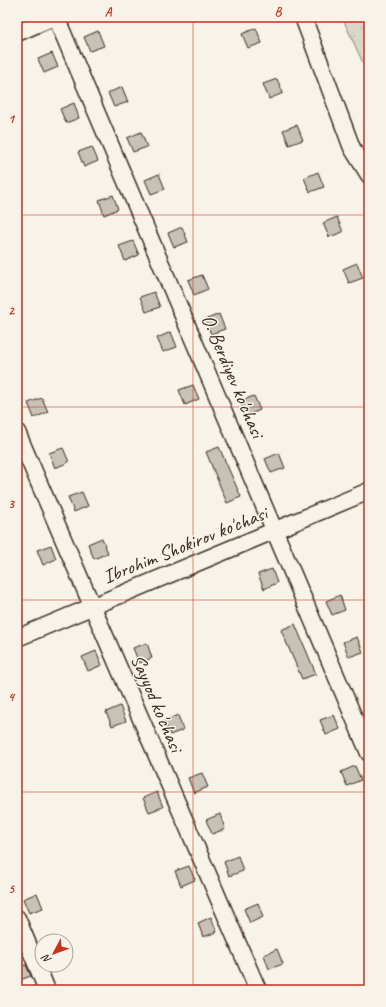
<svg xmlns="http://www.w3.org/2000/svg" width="386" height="1007" font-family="Caveat,sans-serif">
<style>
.grass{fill:url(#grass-tufts);stroke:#8b8074}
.building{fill:#c8c1b6;stroke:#3b2a1e}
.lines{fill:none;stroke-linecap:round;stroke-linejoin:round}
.street-casing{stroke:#3b2a1e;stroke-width:19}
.street{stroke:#f7f3e8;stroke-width:16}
.grid{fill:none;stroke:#c8321e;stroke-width:1;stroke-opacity:0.55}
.labels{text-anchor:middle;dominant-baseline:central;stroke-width:3;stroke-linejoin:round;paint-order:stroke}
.street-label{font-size:20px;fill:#3b2a1e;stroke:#f7f3e8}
.neatline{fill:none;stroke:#c8321e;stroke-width:1.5}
.grid-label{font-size:13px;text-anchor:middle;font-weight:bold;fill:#c8321e}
</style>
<defs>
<pattern id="grass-tufts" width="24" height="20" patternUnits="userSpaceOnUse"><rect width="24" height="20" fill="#dbd6cb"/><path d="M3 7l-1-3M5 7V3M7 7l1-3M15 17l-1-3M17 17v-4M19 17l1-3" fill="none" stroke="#bdb8ae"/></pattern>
</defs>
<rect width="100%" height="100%" fill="#f7f3e8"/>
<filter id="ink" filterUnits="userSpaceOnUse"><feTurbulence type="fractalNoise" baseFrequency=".025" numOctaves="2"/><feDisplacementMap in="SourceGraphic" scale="8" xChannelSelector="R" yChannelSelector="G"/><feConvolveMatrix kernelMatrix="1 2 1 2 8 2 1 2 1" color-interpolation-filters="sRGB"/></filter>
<g filter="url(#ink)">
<polygon class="grass" points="342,17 369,17 369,76"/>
<g class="building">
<polygon points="256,28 262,43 248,48 242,34"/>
<polygon points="98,31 104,46 90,51 84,37"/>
<polygon points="52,53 58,67 44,73 38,59"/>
<polygon points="277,79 283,93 269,99 263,84"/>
<polygon points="122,87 128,102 114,107 108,93"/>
<polygon points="74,103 79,118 66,123 60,109"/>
<polygon points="297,125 303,140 289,145 283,130"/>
<polygon points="141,132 147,147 133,152 127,138"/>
<polygon points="92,147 98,161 84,167 78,152"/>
<polygon points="318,172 324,187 310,192 304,178"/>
<polygon points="159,174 165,189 151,194 145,180"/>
<polygon points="113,195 118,209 104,215 99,200"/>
<polygon points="337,217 343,232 329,237 323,223"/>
<polygon points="182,227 188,242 174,247 168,233"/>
<polygon points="133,241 139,255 125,261 119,246"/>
<polygon points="357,263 363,278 349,283 343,269"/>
<polygon points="202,275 208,289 194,295 188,280"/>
<polygon points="154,292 160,307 146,312 140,297"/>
<polygon points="219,314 225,329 211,334 205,320"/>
<polygon points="171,332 177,347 163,352 157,338"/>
<polygon points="193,385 199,399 185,405 179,390"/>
<polygon points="254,396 260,410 246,416 240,401"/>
<polygon points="42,398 48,412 34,418 28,403"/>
<polygon points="219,447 241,497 227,503 206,452"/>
<polygon points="63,448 69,462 55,468 49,453"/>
<polygon points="279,453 285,468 271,473 265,459"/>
<polygon points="82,492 88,506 74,512 68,497"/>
<polygon points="102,538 108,553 94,559 88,544"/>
<polygon points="51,545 56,559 43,565 37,550"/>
<polygon points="272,569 277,583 264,589 258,574"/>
<polygon points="340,595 345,610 332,615 326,601"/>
<polygon points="295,624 316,674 302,679 281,630"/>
<polygon points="357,637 363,652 349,657 343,642"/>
<polygon points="147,643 152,658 139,663 133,648"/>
<polygon points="96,651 102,665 88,671 82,657"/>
<polygon points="120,706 126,721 112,726 106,712"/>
<polygon points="178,715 183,730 170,735 164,721"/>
<polygon points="334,715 340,729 326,735 320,720"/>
<polygon points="355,766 361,780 347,786 341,772"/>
<polygon points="202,773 208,787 194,793 188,778"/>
<polygon points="157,792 163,807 149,812 143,798"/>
<polygon points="220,814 225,829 212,834 206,820"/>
<polygon points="238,856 243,871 229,876 224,862"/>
<polygon points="189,866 195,880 181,886 175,871"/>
<polygon points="37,893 43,908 29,913 23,899"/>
<polygon points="258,903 263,917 250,923 244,909"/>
<polygon points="211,917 217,932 203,937 198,923"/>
<polygon points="277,949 283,964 269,969 264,955"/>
<polygon points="17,965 26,965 31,976 17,981"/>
</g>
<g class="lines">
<defs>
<g id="street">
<polyline points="56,17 369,753"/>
<polyline points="303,17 352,148 369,175"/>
<polyline points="17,33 54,17"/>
<polyline points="17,432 258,990"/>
<polyline points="17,638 369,491"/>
<polyline points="17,918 47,990"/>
</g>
</defs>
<use href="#street" class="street-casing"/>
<use href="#street" class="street"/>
</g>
</g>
<path class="grid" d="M193,17v973M17,215h352M17,407h352M17,600h352M17,792h352"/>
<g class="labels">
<g class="street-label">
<text transform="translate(233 376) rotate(67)">O. Berdiyev ko'chasi</text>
<text transform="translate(185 545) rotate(-22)">Ibrohim Shokirov ko'chasi</text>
<text transform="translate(157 703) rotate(67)">Sayyod ko'chasi</text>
</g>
</g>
<rect width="386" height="1007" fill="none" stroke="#f7f3e8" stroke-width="44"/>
<g transform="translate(54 953) rotate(229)"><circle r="19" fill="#f7f3e8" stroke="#aca397"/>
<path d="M0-3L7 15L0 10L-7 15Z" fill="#c8321e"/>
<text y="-6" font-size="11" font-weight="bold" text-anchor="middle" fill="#3b2a1e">N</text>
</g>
<rect x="22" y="22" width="342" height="963" class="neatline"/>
<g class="grid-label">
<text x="108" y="16">A</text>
<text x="278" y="16">B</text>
<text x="11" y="123">1</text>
<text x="11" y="315">2</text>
<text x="11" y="508">3</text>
<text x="11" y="701">4</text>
<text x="11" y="893">5</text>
</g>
</svg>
